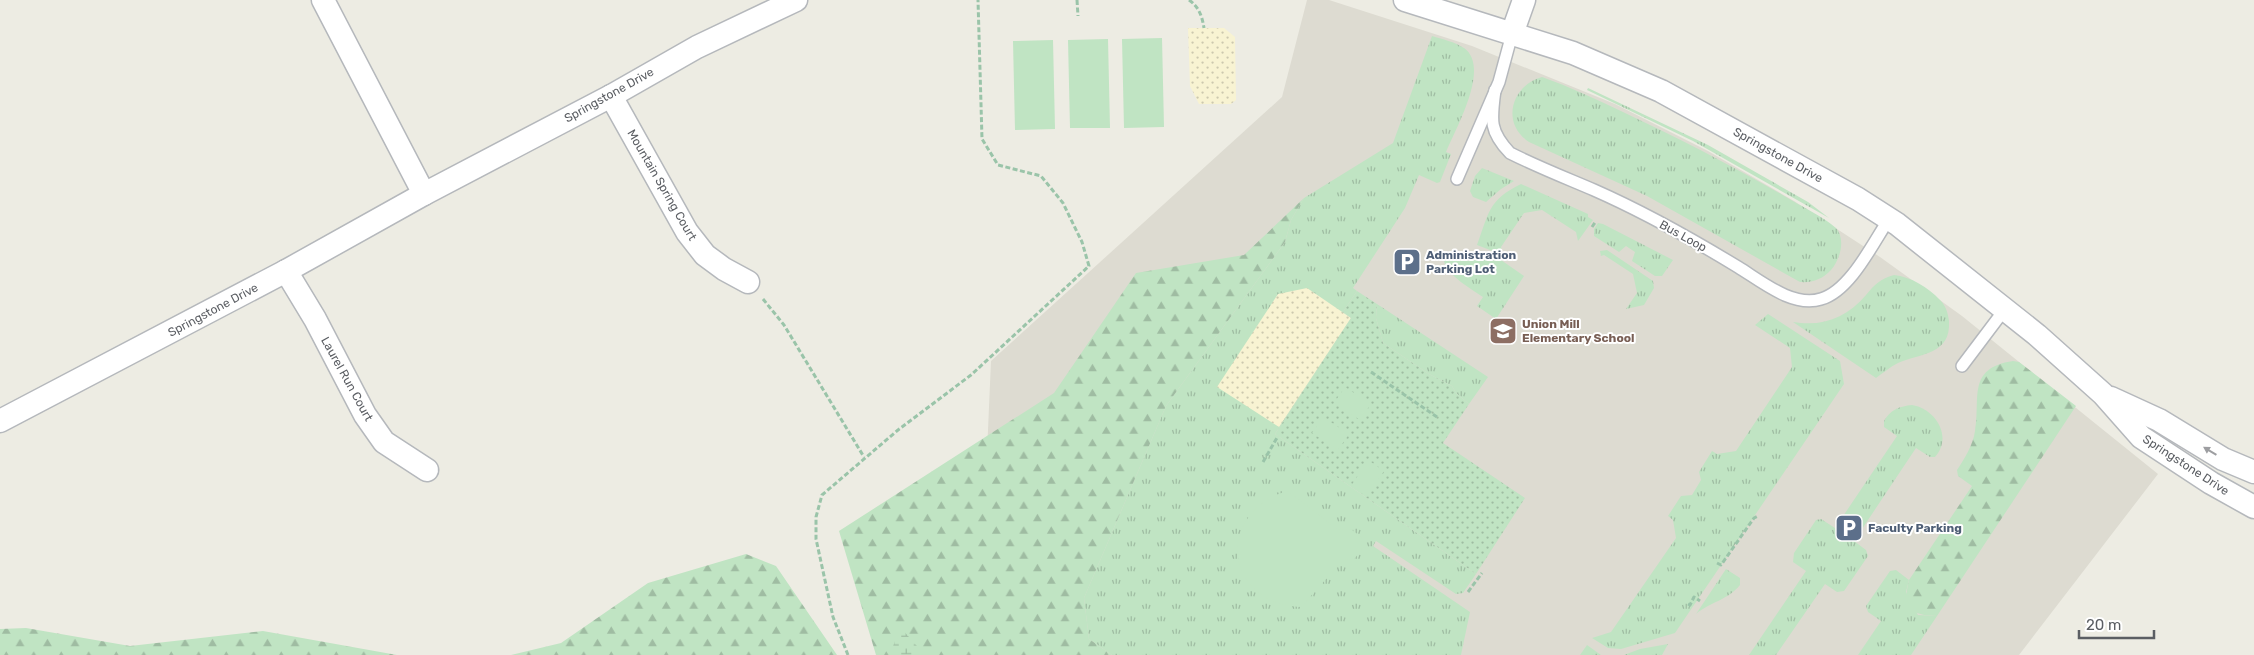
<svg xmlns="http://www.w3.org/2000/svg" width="2254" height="655" font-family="Rubik,sans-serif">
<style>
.education{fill:#dddbd1}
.grass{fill:url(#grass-tufts)}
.forest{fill:url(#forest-firs)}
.wetland{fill:url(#wetland-marsh)}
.sand{fill:url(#sand-dots)}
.park{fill:url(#park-dots)}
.pitch{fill:#c0e4c3}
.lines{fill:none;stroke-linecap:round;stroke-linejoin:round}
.lane-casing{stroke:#b5b8bc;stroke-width:14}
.street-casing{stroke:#b5b8bc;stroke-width:25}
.path{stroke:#9ac4a9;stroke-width:3;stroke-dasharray:5 2.5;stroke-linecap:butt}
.lane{stroke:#fff;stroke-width:11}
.street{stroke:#fff;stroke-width:22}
.oneway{fill:#9d9ea1}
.labels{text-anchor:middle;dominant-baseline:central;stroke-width:4;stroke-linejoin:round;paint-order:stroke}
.street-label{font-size:12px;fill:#5b5e63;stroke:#fff}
.service-label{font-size:12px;font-weight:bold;fill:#4e5e75;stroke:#fff;text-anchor:start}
.education-label{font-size:12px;font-weight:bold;fill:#785e54;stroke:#fff;text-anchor:start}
</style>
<defs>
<pattern id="grass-tufts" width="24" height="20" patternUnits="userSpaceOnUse" patternTransform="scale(1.25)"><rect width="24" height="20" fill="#c0e4c3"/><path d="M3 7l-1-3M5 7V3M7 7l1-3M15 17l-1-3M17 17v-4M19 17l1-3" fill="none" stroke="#9fbca2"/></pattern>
<pattern id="forest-firs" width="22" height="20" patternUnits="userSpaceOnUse" patternTransform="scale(1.25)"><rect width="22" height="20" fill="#c0e4c3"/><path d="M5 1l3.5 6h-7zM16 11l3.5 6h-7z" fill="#9fbca2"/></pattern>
<pattern id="wetland-marsh" width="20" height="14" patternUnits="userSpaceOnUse" patternTransform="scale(1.25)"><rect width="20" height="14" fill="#c0e4c3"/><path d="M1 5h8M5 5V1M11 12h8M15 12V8" fill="none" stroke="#9fbca2"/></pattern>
<pattern id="sand-dots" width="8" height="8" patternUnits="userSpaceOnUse" patternTransform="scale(1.25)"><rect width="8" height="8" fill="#f8f3d2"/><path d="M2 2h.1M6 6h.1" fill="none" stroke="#ccc8ae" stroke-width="1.8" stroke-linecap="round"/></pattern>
<pattern id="park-dots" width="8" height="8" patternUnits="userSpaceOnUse" patternTransform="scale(1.25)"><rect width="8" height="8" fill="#c0e4c3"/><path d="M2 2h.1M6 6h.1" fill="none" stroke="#9fbca2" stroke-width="1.8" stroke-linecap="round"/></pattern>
</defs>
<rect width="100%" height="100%" fill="#edece3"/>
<polygon class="education" points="1307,0 1329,0 1472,46 1615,104 1708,151 1794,201 1880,257 1962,316 2158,474 2019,655 910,655 987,453 991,361 1282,97"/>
<g class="grass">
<path d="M1432,36c10,3 23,6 32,12 27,19 -8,80 -18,104l5,2 -11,28 -3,1 -18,-8 -14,33 -52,80 4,3 -14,21 8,6 -76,116 201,140 -13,19 -7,1 -80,-53 -3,5 97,66 -9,43h-349l-23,-16 -5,-41 82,-192 119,-164 6,-22 13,-22 89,-55z"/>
<path d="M1542,77c28,10 54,22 81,35 53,25 106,52 158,82 14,9 43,23 55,34 10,11 4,32 -5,42 -8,9 -19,13 -31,12l-153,-86 -118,-54c-29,-19 -17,-57 13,-65z"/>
<polygon points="1588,88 1708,145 1808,202 1829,218 1693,141 1587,90"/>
<polygon points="1482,168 1514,181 1501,189 1486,202 1473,197 1470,191 1475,176"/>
<path d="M1521,184l67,30v3l5,3 -15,21 -2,-9 -34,-22 -18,3 -23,34 2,8 -26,-10c12,-32 11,-45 44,-61z"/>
<polygon points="1598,223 1603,224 1673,260 1662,276 1655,276 1632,261 1635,252 1626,246 1619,252 1594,236 1594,229"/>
<path d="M1476,250l25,10 23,16 -28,43 -19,-13 6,-9c-11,-8 -46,-27 -38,-43l24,7 4,-9z"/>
<polygon points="1607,250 1653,281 1654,288 1644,305 1626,309 1637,293 1633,274 1604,255 1601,256 1600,251"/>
<path d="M1894,275c17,2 34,12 46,25 6,6 8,13 9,21 2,34 -28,32 -51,42 -8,4 -15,10 -22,15l-83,-56c30,5 53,-4 73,-27 9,-11 14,-16 28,-20z"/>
<polygon points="1377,304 1488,377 1469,404 1456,393 1452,386 1429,374 1383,343 1376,318"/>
<polygon points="1768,314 1840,361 1844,384 1675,633 1621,649 1608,648 1592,638 1611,632 1676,538 1673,520 1668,516 1681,496 1692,495 1701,480 1699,472 1712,451 1717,454 1736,451 1792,367 1790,348 1755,325"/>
<path d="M1912,405c24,4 41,32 23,52h-5l-14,-9 -62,93 12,9 2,6 -24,35 -7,1 -12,-8 -49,71h-27l57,-84 -13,-9 1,-9 22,-33 5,-1 14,9 62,-92 -13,-9v-6c6,-11 16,-15 28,-16z"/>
<path d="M1726,569l14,9v7c-12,15 -30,17 -44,29z"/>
<polygon points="1896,570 1909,580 1906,592 1918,615 1937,616 1911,655 1858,655 1881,621 1868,612 1866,606 1890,571"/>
<polygon points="1668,644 1662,655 1624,655 1640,649"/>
<polygon points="1587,645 1601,655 1580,655"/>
</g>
<g class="forest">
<polygon points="1304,198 1291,220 1285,242 1166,406 1084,598 1089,639 1112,655 876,655 839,531 1054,393 1136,273 1244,255"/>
<path d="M2013,361l6,1 57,44 -139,210c-28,-1 -35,-8 -28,-36l63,-94 -14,-10 -1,-6c8,-12 16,-25 18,-39 6,-32 -9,-63 38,-70z"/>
<polygon points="746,554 776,566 837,655 511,655 561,643 648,583"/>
<polygon points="26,628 130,646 263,631 397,655 0,655 0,629"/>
</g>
<polygon class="wetland" points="900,627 925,655 890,655"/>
<g class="sand">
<polygon points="1188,28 1224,28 1235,37 1236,100 1231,104 1199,104 1190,86"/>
<polygon points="1307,288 1351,318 1279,427 1217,387 1278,294"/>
</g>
<polygon class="park" points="1357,291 1377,304 1376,318 1383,343 1429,374 1452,386 1456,393 1469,404 1443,443 1525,498 1476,574 1275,434 1351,318 1343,312"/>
<g class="pitch">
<polygon points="1162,38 1164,127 1124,128 1122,39"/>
<polygon points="1108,39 1110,128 1070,128 1068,40"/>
<polygon points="1053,40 1055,129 1015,130 1013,41"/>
<polygon points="1345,387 1371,404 1360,420 1334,403"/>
<polygon points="1323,417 1349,434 1338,450 1312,433"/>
<polygon points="1368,460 1384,471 1367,497 1351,486"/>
<path d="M1288,491l50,39 13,-1 10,8 1,13 -8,9 -11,1 -42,47c-15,-1 -32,-5 -43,-15 -40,-34 -17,-90 30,-101z"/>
</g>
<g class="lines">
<defs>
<g id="lane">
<path d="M1495,90c-4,30 -6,41 15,63 28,14 56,25 84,37 50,22 98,49 144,77 23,14 55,41 83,32 29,-8 52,-56 68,-80"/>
<polyline points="1457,179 1499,82 1512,34"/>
<polyline points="1962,366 2005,309"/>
</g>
<g id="street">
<polyline points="323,0 424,194"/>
<polyline points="1405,0 1573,53 1661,91 1858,199 1897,224 2037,335 2103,394 2141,437 2211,483 2254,507"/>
<polyline points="1512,34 1524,0"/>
<polyline points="611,96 687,232 705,255 724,269 748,282"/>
<polyline points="286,271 315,319 365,415 384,442 427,470"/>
<polyline points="2111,398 2159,420 2223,459 2254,472"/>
<polyline points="0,421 286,271 424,194 611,96 697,47 796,0"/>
</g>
</defs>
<use href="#lane" class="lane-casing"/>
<use href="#street" class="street-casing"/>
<g class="path">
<polyline points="1077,0 1078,16"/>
<path d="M1189,0c10,7 13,16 15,28"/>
<polyline points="1592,227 1596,221"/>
<polyline points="763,299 784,325 864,457"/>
<polyline points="1371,372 1437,417"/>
<polyline points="1263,462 1278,436"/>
<polyline points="1717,563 1721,565 1754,518 1758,516"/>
<polyline points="1468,592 1482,573"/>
<polyline points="1688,604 1690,605 1694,597 1700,601"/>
<polyline points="848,655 833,617 816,539 816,517 822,495 898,430 971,375 1089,266 1082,242 1063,203 1041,176 998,165 982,139 978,0"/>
</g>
<use href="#lane" class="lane"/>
<use href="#street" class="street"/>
</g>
<defs><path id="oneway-solid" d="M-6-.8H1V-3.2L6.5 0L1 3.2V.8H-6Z" transform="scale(1.25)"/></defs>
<use class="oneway" href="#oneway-solid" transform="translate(2210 451) rotate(-149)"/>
<defs>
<symbol id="parking-square" viewBox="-11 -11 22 22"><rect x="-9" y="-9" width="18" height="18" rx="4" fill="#5c6f8a" stroke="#fff"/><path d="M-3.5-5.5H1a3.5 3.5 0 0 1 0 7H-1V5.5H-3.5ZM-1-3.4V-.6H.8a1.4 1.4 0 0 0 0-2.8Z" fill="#fff"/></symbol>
<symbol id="school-square" viewBox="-11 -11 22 22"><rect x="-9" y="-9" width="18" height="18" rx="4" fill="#8d6e63" stroke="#fff"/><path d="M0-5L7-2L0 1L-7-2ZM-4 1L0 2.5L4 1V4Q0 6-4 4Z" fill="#fff"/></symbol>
</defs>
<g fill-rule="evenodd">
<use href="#parking-square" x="1391" y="246" width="32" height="32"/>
<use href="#school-square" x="1487" y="315" width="32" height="32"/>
<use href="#parking-square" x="1833" y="512" width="32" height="32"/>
</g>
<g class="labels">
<g class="street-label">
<text transform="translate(609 95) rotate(-29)">Springstone Drive</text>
<text transform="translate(1778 155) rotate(29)">Springstone Drive</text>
<text transform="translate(662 185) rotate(60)">Mountain Spring Court</text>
<text transform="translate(1683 236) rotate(29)">Bus Loop</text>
<text transform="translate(213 310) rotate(-28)">Springstone Drive</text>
<text transform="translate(347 379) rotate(61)">Laurel Run Court</text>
<text transform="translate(2186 465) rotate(33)">Springstone Drive</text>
</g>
<g class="service-label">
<text x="1426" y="255">Administration<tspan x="1426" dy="14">Parking Lot</tspan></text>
<text x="1868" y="528">Faculty Parking</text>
</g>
<g class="education-label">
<text x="1522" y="324">Union Mill<tspan x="1522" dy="14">Elementary School</tspan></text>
</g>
</g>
<path d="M2079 630v8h75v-8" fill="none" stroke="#5b5e63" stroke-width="2.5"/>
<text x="2086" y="630" font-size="15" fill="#5b5e63" stroke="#ffffff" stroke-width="4" paint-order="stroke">20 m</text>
</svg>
